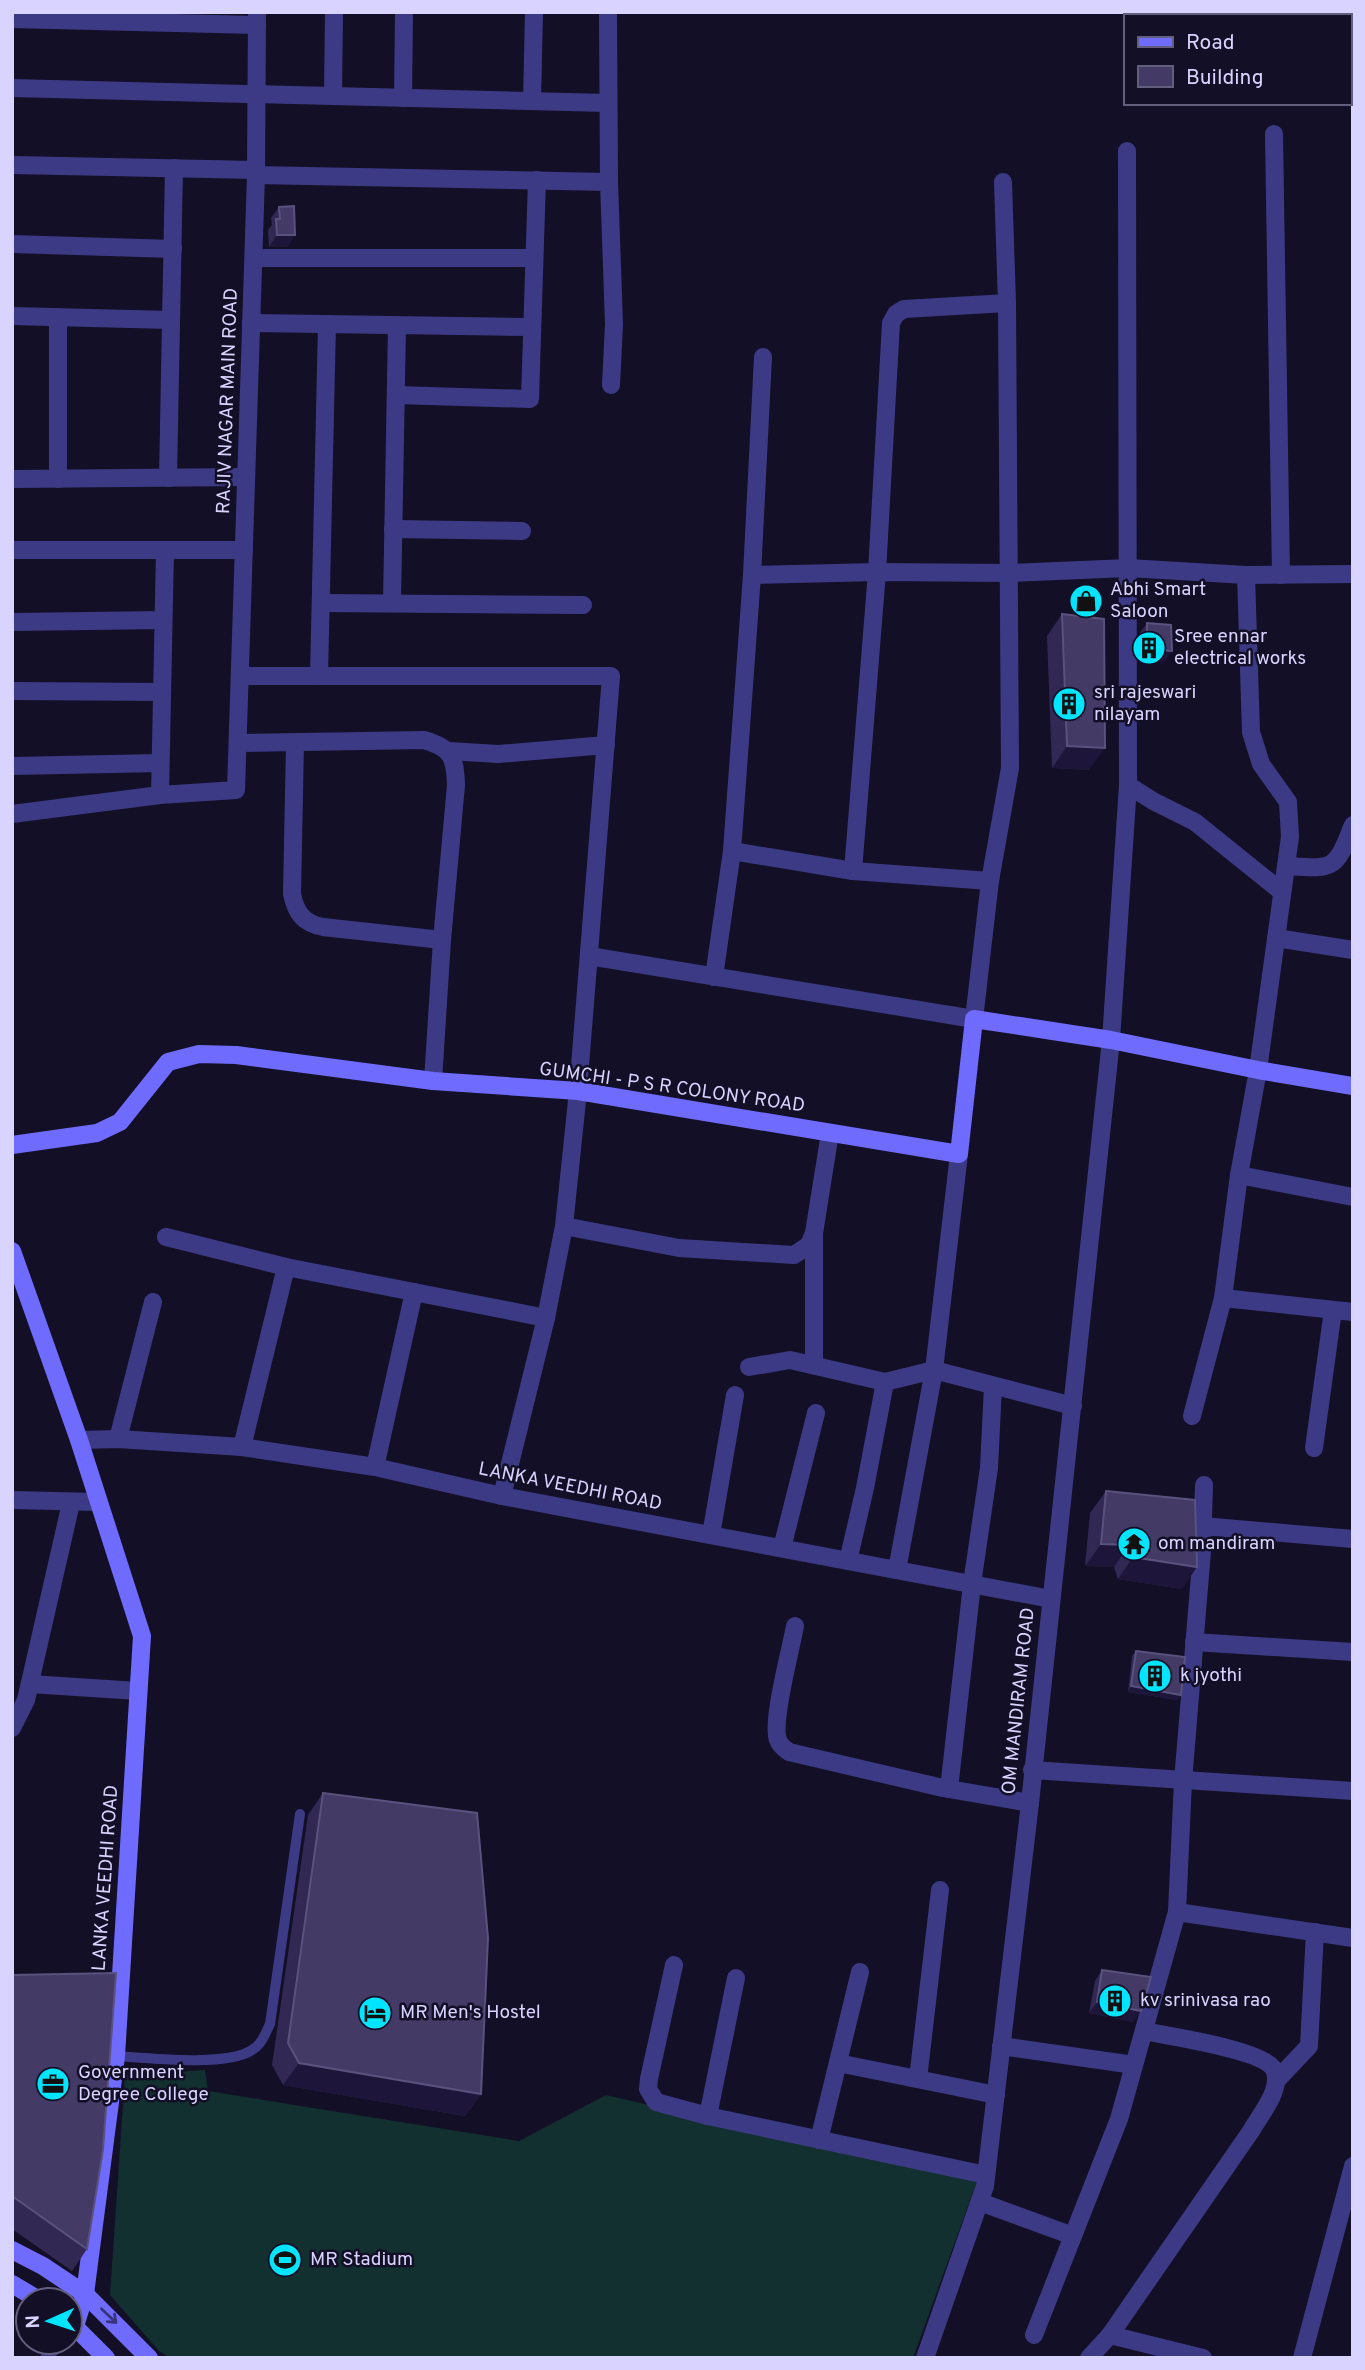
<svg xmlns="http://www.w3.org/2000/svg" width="1365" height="2370" font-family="Overpass,sans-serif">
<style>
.garden{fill:#12302f}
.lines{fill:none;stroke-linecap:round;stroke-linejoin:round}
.lane{stroke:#3d3a85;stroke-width:10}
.street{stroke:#3d3a85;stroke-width:18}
.secondary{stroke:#6f6bff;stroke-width:18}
.wall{fill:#312854}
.shaded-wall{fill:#1d163a}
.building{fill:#433a66;stroke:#5a527e;stroke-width:2}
.oneway{stroke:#38347d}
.labels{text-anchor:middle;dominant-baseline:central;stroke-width:5;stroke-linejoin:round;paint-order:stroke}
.street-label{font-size:19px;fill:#d9d4ff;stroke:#130f26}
.poi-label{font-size:19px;fill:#d9d4ff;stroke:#130f26;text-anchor:start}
</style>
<rect width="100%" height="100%" fill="#130f26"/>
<polygon class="garden" points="205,2070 208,2091 519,2141 606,2095 977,2181 913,2358 170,2358 159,2351 110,2295 125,2075"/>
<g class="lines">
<g class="lane">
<path d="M116,2056c31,2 111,11 136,-6 10,-6 13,-16 18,-26l30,-210"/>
<polyline points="45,2358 65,2342"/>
</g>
<g class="street">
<polyline points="608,12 609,182 614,324 611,385"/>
<polyline points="12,19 257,25"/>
<polyline points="12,88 607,103"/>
<polyline points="333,96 334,12"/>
<polyline points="403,98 404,12"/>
<polyline points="532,101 534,12"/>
<polyline points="1274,134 1281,575"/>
<polyline points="12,165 256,170"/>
<polyline points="256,175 609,182"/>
<polyline points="12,244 173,249"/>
<polyline points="254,258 534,258"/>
<polyline points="12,316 171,320"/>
<polyline points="58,317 58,479"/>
<polyline points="251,323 532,327"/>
<polyline points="396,395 530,399 537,180"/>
<polyline points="168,478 174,168"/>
<polyline points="12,479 246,477"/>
<polyline points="393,529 522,531"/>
<polyline points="12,550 244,550"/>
<polyline points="752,575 877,572 1009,573 1128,568 1246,575 1353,574"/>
<polyline points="321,603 583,605"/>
<polyline points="392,603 397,325"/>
<polyline points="12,622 163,620"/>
<polyline points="240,676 611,676 578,1091 564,1226 546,1318 502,1496"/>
<polyline points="319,676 327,324"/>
<polyline points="12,691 162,692"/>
<path d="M238,743l186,-3c28,8 31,17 32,45l-14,155 -9,141"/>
<path d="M295,743l-3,151c4,19 11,29 31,33l119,13"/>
<polyline points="449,751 498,754 606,745"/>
<polyline points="12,766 160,763"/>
<polyline points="1128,785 1153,801 1195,822 1282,892"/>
<polyline points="160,795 165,550"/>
<polyline points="12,814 160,795 236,790 256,175 257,12"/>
<polyline points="732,851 853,871 990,881"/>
<path d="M1286,866c48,3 49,5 67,-41"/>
<polyline points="853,871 877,572 891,323 896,314 904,309 1007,303"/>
<polyline points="1276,938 1353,950"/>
<polyline points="589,956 974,1019 990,881 1010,768 1007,303 1003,182"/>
<polyline points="714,977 732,851 752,575 763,357"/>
<polyline points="959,1154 934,1370 1073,1406"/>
<polyline points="1239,1175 1353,1197"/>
<polyline points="564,1226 679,1248 794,1255 809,1245 814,1233 830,1133"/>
<polyline points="166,1237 286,1267 546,1318"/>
<polyline points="1223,1298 1353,1312"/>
<polyline points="814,1365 814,1233"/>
<polyline points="749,1367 790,1360 885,1382 934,1370 897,1570"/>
<polyline points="1192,1416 1223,1298 1239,1175 1258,1070 1290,837 1288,802 1261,764 1251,732 1246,575"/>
<polyline points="118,1439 153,1302"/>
<polyline points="79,1440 118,1439 242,1447 375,1467 502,1496 1051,1599"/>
<polyline points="242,1447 286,1267"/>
<polyline points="1314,1448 1333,1310"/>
<polyline points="375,1467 414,1292"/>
<polyline points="12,1500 97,1502"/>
<polyline points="1202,1526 1353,1539"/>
<polyline points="711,1535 735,1395"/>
<polyline points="782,1548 816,1413"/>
<polyline points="848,1561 865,1488 885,1382"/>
<path d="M795,1626c-4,23 -24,96 -17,114 2,6 7,9 11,12l154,36 87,15"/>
<polyline points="1194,1642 1353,1652"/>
<polyline points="30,1684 138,1691"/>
<polyline points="12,1728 26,1700 71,1503"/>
<polyline points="1032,1770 1353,1791"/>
<polyline points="949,1789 972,1584 989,1468 993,1386"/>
<polyline points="1177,1912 1353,1938"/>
<polyline points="674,1965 649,2079 648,2089 656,2102 708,2116 986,2175"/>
<polyline points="1001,2046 1134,2065"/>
<polyline points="838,2063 996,2095"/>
<polyline points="918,2079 940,1890"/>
<polyline points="1276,2081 1309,2046 1315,1932"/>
<polyline points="708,2116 736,1978"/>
<polyline points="819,2140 860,1972"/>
<polyline points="980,2202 1073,2236"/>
<polyline points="1034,2335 1119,2119 1177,1912 1183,1781 1202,1551 1204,1485"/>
<polyline points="1110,2335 1203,2358"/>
<polyline points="925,2358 985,2186 1030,1803 1111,1040 1128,785 1127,151"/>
<path d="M1089,2358l21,-23 141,-204c9,-16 30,-40 24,-59 -6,-22 -108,-36 -131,-41"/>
<polyline points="1302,2358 1353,2166"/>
</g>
<g class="secondary">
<polyline points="12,1145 97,1133 120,1122 168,1062 199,1054 236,1055 433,1081 578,1091 959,1154 974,1019 1111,1040 1258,1070 1353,1086"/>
<polyline points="12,1251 79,1440 142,1636 116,2056 85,2294 75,2326"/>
<polyline points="12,2250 43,2266 85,2294 149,2358"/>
<polyline points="12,2284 39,2300"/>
<polyline points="70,2322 106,2358"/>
</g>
</g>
<g class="wall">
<polygon points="279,207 288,247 269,247 268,230 272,225 271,218"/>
<polygon points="1062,614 1089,770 1052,768 1047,636"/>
<polygon points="1147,623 1164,662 1139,660 1139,634"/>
<polygon points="1106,1491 1182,1589 1118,1579 1114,1567 1085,1566 1090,1513"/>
<polygon points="1136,1651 1181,1695 1177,1700 1128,1692 1132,1656"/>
<polygon points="323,1793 481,2094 465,2116 283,2085 272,2065 308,1815"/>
<polygon points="1102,1970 1133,2022 1089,2013 1095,1981"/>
<polygon points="12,1975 87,2249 72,2271 12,2229"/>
</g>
<g class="shaded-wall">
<polygon points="277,235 295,235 288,247 269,247"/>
<polygon points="1147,649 1172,651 1164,662 1139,660"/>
<polygon points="1067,746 1105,748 1089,770 1052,768"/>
<polygon points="1101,1544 1129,1545 1114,1567 1085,1566"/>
<polygon points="1133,1557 1197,1567 1182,1589 1118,1579"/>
<polygon points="1131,1686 1181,1695 1177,1700 1128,1692"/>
<polygon points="1097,2002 1141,2011 1133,2022 1089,2013"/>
<polygon points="299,2063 481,2094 465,2116 283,2085"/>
</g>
<g class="building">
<polygon points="294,206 295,235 277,235 276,219 280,219 279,207"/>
<polygon points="1062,614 1104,619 1105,748 1067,746"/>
<polygon points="1147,623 1171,625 1172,651 1147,649"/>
<polygon points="1106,1491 1195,1500 1197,1567 1133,1557 1129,1545 1101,1544"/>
<polygon points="1136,1651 1185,1657 1181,1695 1131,1686"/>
<polygon points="323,1793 477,1813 488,1938 481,2094 299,2063 288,2043"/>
<polygon points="1102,1970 1151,1977 1141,2011 1097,2002"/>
<polygon points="116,1973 103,2150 87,2249 12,2196 12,1975"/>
</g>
<defs><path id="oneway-shaft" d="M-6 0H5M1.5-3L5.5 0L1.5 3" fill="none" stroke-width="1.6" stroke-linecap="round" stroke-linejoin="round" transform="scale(1.75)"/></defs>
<use class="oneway" href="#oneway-shaft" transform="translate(109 2316) rotate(44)"/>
<defs>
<symbol id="shop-disc" viewBox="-11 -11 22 22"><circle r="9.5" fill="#00e5ff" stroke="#130f26"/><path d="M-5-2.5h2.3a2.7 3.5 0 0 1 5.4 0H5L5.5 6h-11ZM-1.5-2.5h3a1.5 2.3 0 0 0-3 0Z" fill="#111"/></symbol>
<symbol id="building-disc" viewBox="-11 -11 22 22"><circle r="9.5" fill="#00e5ff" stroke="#130f26"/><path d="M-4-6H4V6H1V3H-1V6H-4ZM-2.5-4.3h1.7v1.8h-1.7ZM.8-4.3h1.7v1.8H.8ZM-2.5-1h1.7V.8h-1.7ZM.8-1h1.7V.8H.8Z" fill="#111"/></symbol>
<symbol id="temple-disc" viewBox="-11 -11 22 22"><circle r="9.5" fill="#00e5ff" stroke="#130f26"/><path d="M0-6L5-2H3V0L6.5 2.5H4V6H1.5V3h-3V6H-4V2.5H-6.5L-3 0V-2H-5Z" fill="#111"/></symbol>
<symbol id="hotel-disc" viewBox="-11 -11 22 22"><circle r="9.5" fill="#00e5ff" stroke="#130f26"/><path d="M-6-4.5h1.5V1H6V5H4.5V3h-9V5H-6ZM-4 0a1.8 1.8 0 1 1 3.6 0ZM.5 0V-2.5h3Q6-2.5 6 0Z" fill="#111"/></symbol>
<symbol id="office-disc" viewBox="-11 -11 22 22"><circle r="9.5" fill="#00e5ff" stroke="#130f26"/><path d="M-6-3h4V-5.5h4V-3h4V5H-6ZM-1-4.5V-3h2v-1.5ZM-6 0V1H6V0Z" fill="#111"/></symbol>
<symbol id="stadium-disc" viewBox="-11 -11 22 22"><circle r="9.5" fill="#00e5ff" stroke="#130f26"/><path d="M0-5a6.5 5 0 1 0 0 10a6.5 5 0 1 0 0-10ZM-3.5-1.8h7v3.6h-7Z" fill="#111"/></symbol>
</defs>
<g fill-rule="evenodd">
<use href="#shop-disc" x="1067" y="582" width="38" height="38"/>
<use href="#building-disc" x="1130" y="629" width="38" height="38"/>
<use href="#building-disc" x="1050" y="685" width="38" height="38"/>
<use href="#temple-disc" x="1115" y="1525" width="38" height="38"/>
<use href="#building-disc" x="1136" y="1657" width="38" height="38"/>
<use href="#building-disc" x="1096" y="1982" width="38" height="38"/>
<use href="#hotel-disc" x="356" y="1994" width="38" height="38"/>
<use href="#office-disc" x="34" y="2065" width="38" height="38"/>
<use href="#stadium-disc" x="266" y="2241" width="38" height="38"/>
</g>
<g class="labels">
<g class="street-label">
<text transform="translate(228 401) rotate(-88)">RAJIV NAGAR MAIN ROAD</text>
<text transform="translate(672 1088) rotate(8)">GUMCHI - P S R COLONY ROAD</text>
<text transform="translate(570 1487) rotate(11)">LANKA VEEDHI ROAD</text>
<text transform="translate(1019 1701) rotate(-84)">OM MANDIRAM ROAD</text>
<text transform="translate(106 1878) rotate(-86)">LANKA VEEDHI ROAD</text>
</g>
<g class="poi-label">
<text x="1110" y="590">Abhi Smart<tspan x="1110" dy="22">Saloon</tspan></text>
<text x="1174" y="637">Sree ennar<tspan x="1174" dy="22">electrical works</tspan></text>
<text x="1094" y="693">sri rajeswari<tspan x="1094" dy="22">nilayam</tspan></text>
<text x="1158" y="1544">om mandiram</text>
<text x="1180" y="1676">k jyothi</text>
<text x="1140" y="2001">kv srinivasa rao</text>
<text x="400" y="2013">MR Men's Hostel</text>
<text x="78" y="2073">Government<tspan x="78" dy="22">Degree College</tspan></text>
<text x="310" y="2260">MR Stadium</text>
</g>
</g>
<rect width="1365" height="2370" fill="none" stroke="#d9d4ff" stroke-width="28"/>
<rect x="1124" y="14" width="228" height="91" fill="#130f26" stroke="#625e7d" stroke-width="2"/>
<rect x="1138" y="37" width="35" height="10" fill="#6f6bff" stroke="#625e7d" stroke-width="2"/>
<text x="1186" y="49" font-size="21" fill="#d9d4ff">Road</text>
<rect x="1138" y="66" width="35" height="21" fill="#433a66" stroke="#625e7d" stroke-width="2"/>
<text x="1186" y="84" font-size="21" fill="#d9d4ff">Building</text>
<g transform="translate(49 2321) rotate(267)"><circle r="33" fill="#130f26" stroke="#625e7d" stroke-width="2"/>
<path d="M0-5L12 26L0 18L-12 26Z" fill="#00e5ff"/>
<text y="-10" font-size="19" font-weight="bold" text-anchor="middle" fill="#d9d4ff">N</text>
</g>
</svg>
